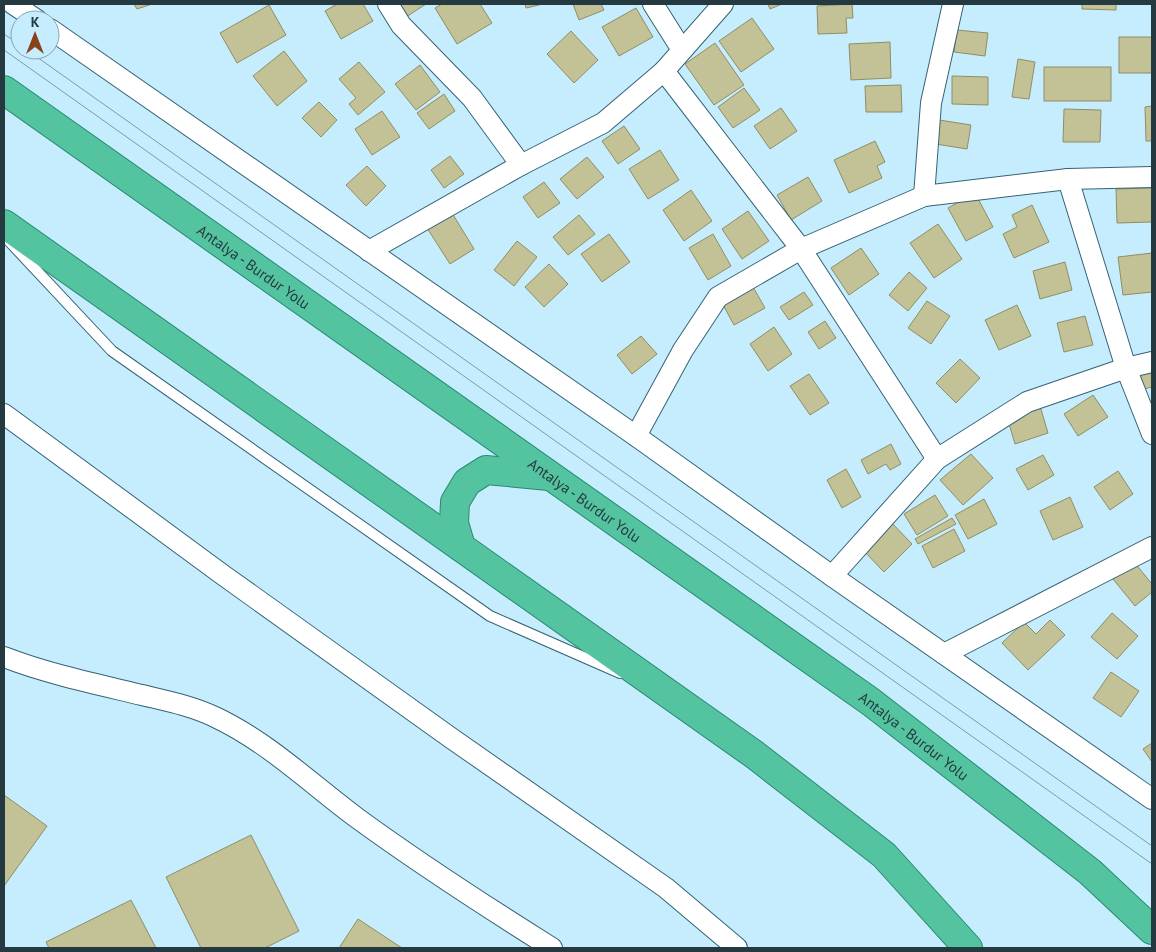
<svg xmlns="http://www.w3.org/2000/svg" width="1156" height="952" font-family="'PT Sans',sans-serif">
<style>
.building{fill:#c3c196;stroke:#8f8e64}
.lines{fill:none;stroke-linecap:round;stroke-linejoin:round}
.service-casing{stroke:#356375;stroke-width:12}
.minor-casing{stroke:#356375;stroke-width:22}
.trunk-casing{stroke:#288a70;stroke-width:30}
.service{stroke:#fff;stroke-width:10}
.minor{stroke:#fff;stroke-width:20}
.trunk{stroke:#54c4a0;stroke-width:28}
.tram{stroke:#7d9ba8;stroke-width:1}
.labels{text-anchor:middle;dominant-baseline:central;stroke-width:5;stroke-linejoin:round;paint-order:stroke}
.street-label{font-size:15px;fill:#253941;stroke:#c6edfe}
</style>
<rect width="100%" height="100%" fill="#c6edfe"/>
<g class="building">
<polygon points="134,4 152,4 137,9"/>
<polygon points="337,4 363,4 373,21 341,39 325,11"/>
<polygon points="393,4 426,4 403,19"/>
<polygon points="442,4 480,4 492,23 457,44 435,8"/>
<polygon points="525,4 543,4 526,8"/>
<polygon points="573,4 601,4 604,10 579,20"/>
<polygon points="768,4 782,4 770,9"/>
<polygon points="852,4 853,18 846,18 847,33 818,34 817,6"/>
<polygon points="1082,4 1116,4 1116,10 1082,9"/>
<polygon points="269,5 286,35 237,63 220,33"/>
<polygon points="636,8 653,37 619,56 602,27"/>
<polygon points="752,18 774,49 741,72 719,41"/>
<polygon points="957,30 988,33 985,56 954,52"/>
<polygon points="571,31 598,60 574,83 547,54"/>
<rect x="1119" y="37" width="33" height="36"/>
<polygon points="890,42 891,78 851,80 849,44"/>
<polygon points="715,43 744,85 714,105 685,64"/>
<polygon points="284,51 307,81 277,106 253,76"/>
<polygon points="1018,59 1035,62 1029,99 1012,97"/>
<polygon points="359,62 385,92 358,115 349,104 356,98 339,79"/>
<polygon points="420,65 440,92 416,110 395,84"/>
<rect x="1044" y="67" width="67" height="34"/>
<polygon points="952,76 988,77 988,105 952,104"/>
<polygon points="901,85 902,112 866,112 865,86"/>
<polygon points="744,88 760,110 733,128 718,107"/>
<polygon points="444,94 455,111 429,129 417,113"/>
<polygon points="319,102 337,120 321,137 302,118"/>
<polygon points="1152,106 1152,141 1146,141 1145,107"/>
<polygon points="781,108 797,131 770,149 754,126"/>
<polygon points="1064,109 1101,110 1100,142 1063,142"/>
<polygon points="382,111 400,137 372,155 355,129"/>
<polygon points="933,119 971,125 967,149 929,143"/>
<polygon points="624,126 640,149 618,164 602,141"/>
<polygon points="875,141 885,162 877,166 882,178 849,193 834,160"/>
<polygon points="660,150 679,180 648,199 629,169"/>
<polygon points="450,156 464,174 444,188 431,170"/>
<polygon points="587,157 604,177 577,199 560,179"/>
<polygon points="367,166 386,186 366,206 346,185"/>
<polygon points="808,177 822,201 791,220 777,195"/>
<polygon points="544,182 560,203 538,218 523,197"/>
<polygon points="1152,188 1152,222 1117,223 1116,189"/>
<polygon points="691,190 712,221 684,241 663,210"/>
<polygon points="975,193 993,227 966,241 948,208"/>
<polygon points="1032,205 1049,242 1014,258 1003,234 1017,227 1012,215"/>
<polygon points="748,211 769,241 742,259 722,229"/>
<polygon points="452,213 474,249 450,264 427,228"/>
<polygon points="579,215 595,234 568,255 553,237"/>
<polygon points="938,224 962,259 934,278 910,243"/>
<polygon points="609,234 630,262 602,282 581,254"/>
<polygon points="713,234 731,266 708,280 689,248"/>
<polygon points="517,241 537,257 514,286 494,270"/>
<polygon points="861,248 879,274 849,295 831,268"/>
<polygon points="1152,253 1152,292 1123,295 1118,257"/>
<polygon points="1065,262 1072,290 1040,299 1033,271"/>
<polygon points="549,264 568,284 544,307 525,287"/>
<polygon points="909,272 927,288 908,311 889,295"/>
<polygon points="753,287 765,308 734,325 722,303"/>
<polygon points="804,292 813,305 789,320 780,307"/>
<polygon points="927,301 950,316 931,344 908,328"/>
<polygon points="1017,305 1031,336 999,350 985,320"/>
<polygon points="1085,316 1093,345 1064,352 1057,323"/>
<polygon points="825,321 836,338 819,349 808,332"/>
<polygon points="774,327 792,354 768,371 750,344"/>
<polygon points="641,336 657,354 632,374 617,355"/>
<polygon points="960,359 980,378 956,403 936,383"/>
<polygon points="1152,366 1152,387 1144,389 1139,370"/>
<polygon points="809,374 829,403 810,415 790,386"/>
<polygon points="1093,395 1108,417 1078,436 1064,414"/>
<polygon points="1040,406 1048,433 1015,444 1007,417"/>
<polygon points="891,444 901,464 890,470 886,464 868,474 861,460"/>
<polygon points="971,454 993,478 963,505 940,480"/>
<polygon points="1043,455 1054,475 1028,490 1016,469"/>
<polygon points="846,469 861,497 842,508 827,480"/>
<polygon points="1118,471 1133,494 1110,510 1094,487"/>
<polygon points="935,495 948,516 917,535 904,514"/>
<polygon points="1070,497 1083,527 1053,540 1040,511"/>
<polygon points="984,499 997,524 968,539 955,515"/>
<polygon points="952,518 956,524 918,544 915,539"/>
<polygon points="890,521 912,544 884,572 862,549"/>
<polygon points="954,529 965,551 933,568 922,546"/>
<polygon points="1134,562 1152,584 1152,592 1135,606 1113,579"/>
<polygon points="1112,613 1138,636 1117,659 1091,637"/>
<polygon points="1050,620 1065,635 1028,670 1002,643 1024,622 1036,634"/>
<polygon points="1111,672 1139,691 1121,717 1093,698"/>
<polygon points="1152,743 1152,762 1143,749"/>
<polygon points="4,795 47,826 4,886"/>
<polygon points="251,835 299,931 265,948 201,948 166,877"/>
<polygon points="131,900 156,948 49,948 46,942"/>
<polygon points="358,919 402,948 339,948"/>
</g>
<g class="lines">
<defs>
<polyline id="service" points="8,240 112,351 490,616 620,673"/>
<g id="minor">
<polyline points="13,4 37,20"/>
<polyline points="388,4 401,25 472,98 521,165"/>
<polyline points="653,4 682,50"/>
<polyline points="50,29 636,436 832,576 1152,799"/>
<polyline points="664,71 801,249 937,459"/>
<polyline points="1068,179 1126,368 1152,434"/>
<polyline points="924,196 931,103 953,4"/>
<polyline points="369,251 521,165 603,123 664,71 723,4"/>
<polyline points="4,414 223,575 451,738 666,888 737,948"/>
<polyline points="636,436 683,350 718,297 801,249 924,196 1068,179 1152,177"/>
<polyline points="832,576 937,459 1027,402 1126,368 1152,362"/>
<polyline points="944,654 1152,547"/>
<path d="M4,657c44,17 92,27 138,38 25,6 50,11 73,22 53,25 95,66 142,101 63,46 128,88 195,130"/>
</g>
<g id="trunk">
<path id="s1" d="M4,90l867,612 219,170 62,58"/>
<polyline points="4,224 755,755 884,855 968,948"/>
<polyline points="461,547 454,523 455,502 467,482 486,470 549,476"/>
</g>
</defs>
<use href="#service" class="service-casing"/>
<use href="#minor" class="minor-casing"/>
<use href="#trunk" class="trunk-casing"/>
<use href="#service" class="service"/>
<use href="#minor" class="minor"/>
<use href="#trunk" class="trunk"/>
<g class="tram">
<polyline points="4,34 20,45"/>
<polyline points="4,50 1152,864"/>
<polyline points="27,50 1152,846"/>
</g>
</g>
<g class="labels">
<g class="street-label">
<text stroke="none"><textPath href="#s1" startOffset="306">Antalya - Burdur Yolu</textPath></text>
<text stroke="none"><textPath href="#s1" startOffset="711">Antalya - Burdur Yolu</textPath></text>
<text stroke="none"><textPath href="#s1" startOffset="1116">Antalya - Burdur Yolu</textPath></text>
</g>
</g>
<rect width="1156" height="952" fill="none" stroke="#253941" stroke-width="10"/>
<g transform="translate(35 35)"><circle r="24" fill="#c6edfe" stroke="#86a5b2"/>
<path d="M0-4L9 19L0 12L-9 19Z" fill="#87411b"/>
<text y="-8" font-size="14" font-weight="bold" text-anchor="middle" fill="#253941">K</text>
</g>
</svg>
